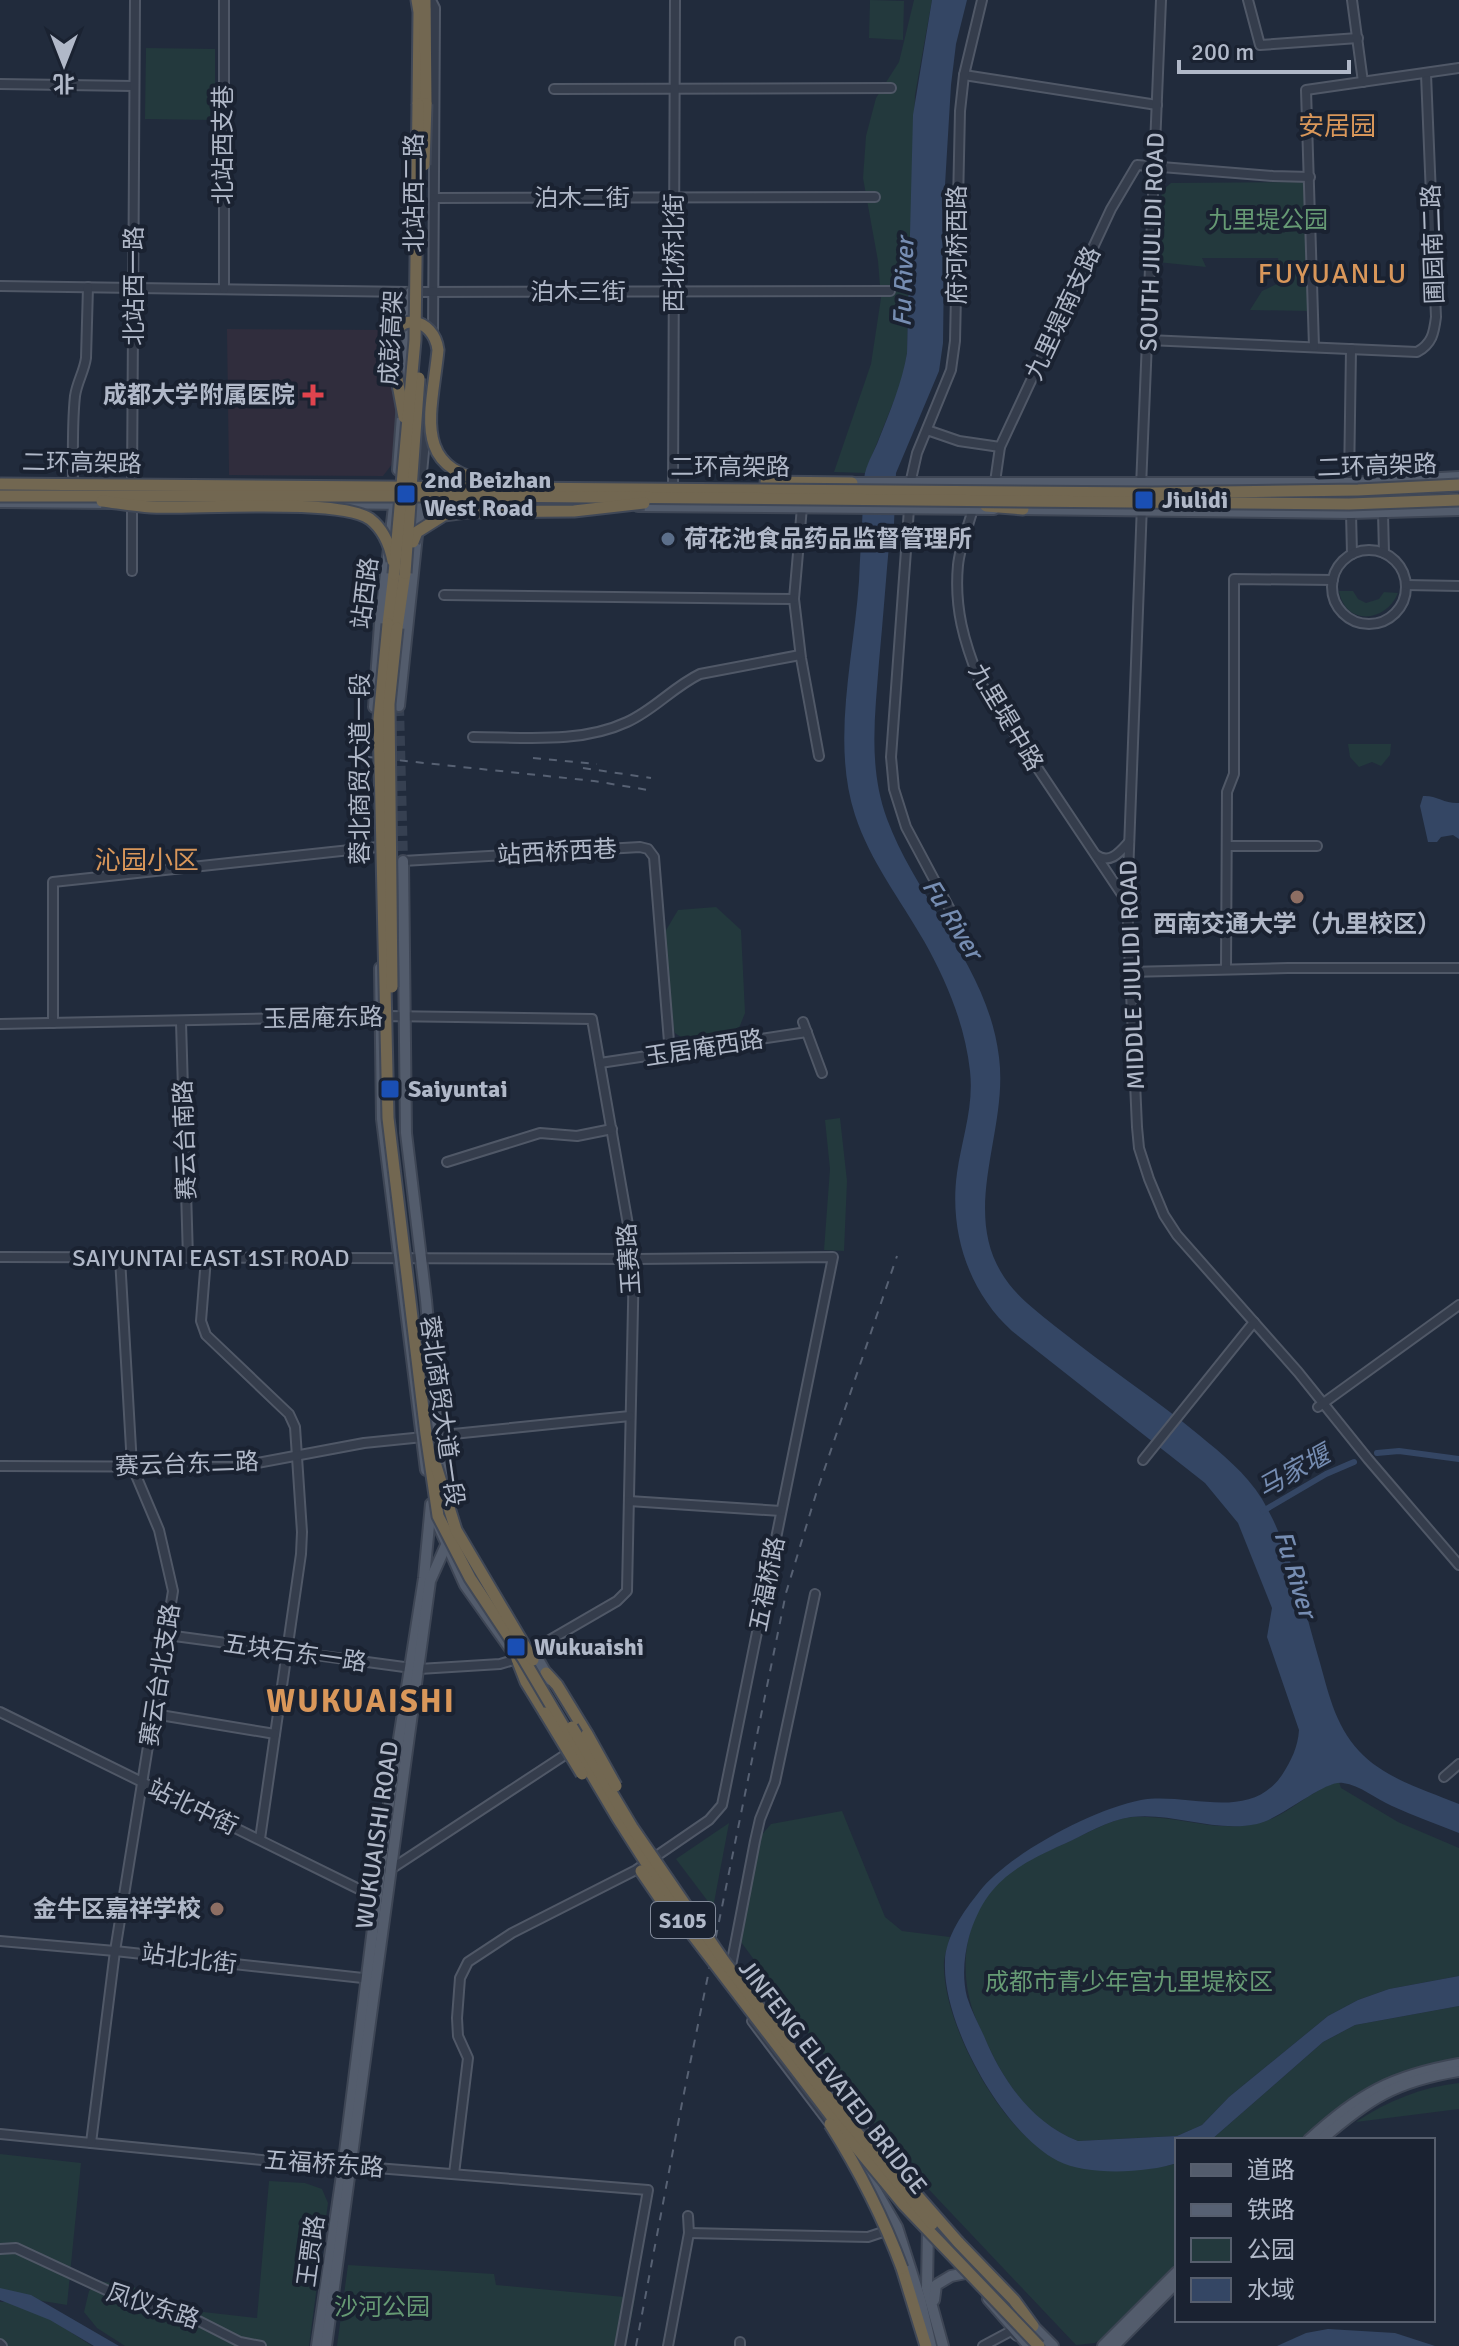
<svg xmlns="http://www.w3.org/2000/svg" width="1459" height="2346" font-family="Signika,'Noto Sans SC',sans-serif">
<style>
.medical{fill:#302d3d}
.green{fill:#23393d}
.water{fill:#344664}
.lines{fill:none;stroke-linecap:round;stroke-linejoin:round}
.canal{stroke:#344664;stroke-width:6}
.major-tunnel{stroke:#364051;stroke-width:10;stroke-dasharray:10 5;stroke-linecap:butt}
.minor-casing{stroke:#505867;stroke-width:12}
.major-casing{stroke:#3e4655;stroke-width:14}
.highway-casing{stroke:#404857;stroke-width:15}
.minor{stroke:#353d4c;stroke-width:8}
.major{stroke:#535c6c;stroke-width:10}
.highway{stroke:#726751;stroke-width:11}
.rail{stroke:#576173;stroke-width:2;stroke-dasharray:8 8;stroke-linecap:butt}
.highway-bridge-casing{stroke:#404857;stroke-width:15;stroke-linecap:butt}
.highway-bridge{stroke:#726751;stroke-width:11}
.health-dot{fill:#e0444e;stroke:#1a2231;stroke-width:3}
.transit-dot{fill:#1a4fb4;stroke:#1a2231;stroke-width:3}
.service-dot{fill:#5c6f8a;stroke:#1a2231;stroke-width:3}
.education-dot{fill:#8d6e63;stroke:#1a2231;stroke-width:3}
.labels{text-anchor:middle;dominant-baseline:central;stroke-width:8;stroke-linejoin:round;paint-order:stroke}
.shield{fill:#1a2231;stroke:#838b9b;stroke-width:2}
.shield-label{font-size:22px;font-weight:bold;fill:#b0b8c8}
.street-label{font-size:24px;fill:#b0b8c8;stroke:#1a2231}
.park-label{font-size:24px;fill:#669a74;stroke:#1a2231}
.poi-label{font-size:24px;font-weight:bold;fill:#b0b8c8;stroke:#1a2231;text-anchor:start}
.neighbourhood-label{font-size:26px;fill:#d9975a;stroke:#1a2231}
.water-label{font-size:26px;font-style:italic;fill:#768db2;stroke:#1a2231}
.quarter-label{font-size:28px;letter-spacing:2px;fill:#d9975a;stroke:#1a2231}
.district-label{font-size:32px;font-weight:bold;letter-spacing:2px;fill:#d9975a;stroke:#1a2231}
</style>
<rect width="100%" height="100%" fill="#212b3c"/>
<polygon class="medical" points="227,329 398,330 396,459 383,476 229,475"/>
<g class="green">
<polygon points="870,0 904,1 903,40 869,38"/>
<polygon points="914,0 932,0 915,95 907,353 903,378 865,473 834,472 871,364 881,298 878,261 863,178 866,136 876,98 899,62"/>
<polygon points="146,48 215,49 215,120 145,119"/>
<polygon points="1305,182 1308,311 1250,310 1262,291 1281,282 1278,258 1202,258 1206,267 1157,262 1162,191 1171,183"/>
<path d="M1339,591h14l5,8 8,4 13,-4 5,-7 14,1c-12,30 -53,33 -59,-2z"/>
<polygon points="1348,744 1391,744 1390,755 1381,766 1372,762 1359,767 1350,757"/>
<polygon points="716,907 741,930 745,1013 739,1028 727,1040 691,1044 675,1033 671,1019 665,932 678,910"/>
<polygon points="840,1118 847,1181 844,1251 824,1250 830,1169 825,1120"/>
<path d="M1339,1782l2,6 57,34 61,26v128l-70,13 -31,11 -30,16 -99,81 -27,28 -25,11 -99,5c-56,-22 -80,-71 -102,-122 -19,-47 -13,-103 26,-140 18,-18 45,-27 68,-38 19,-9 42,-22 62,-24 43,-3 85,17 127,6 30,-7 51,-34 80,-41z"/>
<path d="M842,1811l43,106 17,14 48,6c-2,8 -5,16 -6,24 -3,55 47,149 90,182 10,7 57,13 72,16 27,5 44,13 71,4v104l-70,68 -12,8 -19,2 -174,-184 -161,-219v-17l17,-86 13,-15z"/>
<polygon points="729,1823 713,1908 676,1859"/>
<path d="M1459,2006v55c-63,6 -111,35 -155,79h-93l112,-98 32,-17z"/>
<path d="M1459,2083v26l-103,13c31,-21 66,-35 103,-39z"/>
<polygon points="0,2154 81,2163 67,2305 0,2294"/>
<polygon points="269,2181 305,2183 322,2189 328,2203 309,2346 125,2346 97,2328 84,2312 89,2291 99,2281 134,2287 146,2296 180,2304 186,2310 257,2318"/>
<polygon points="348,2265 494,2274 496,2285 635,2298 626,2346 337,2346"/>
<polygon points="0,2302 8,2302 52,2320 92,2346 0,2346"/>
</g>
<g class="water">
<path d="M932,0h35l-11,44 -5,41 -6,100 -2,158 -4,28 -43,102 -2,51 -4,10c-4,43 -7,86 -11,128 -4,54 -11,105 8,157 31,83 101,147 112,238 10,77 -43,158 10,227 14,18 34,32 51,46 45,36 94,68 139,105 23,19 47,38 63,64 28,48 41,104 56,157 10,34 16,68 41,95 26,28 66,39 100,53v29c-22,-9 -45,-17 -67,-27 -16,-7 -32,-21 -49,-23 -19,-3 -60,35 -86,41 -43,9 -84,-12 -126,-7 -23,3 -47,18 -67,27 -49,22 -79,39 -95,93 -5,19 -7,40 -2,60 4,13 11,26 17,39 18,44 48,87 94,105l99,-5 25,-11 27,-28 99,-81 30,-16 31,-11 70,-13v30l-104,19 -32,17 -112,98h-34v23c-30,10 -90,13 -119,-2 -56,-29 -116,-138 -113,-199 0,-25 19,-51 34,-70 29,-38 115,-83 162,-92 47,-8 108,23 141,-25 9,-14 16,-28 17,-45l-32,-93 5,-29 -34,-85 -33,-40 -193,-152c-44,-40 -63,-100 -55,-158 5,-35 17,-66 13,-102 -5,-46 -23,-89 -46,-130 -24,-42 -54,-80 -69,-126 -24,-74 -1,-158 4,-234 1,-26 3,-52 4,-78 1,-10 0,-21 2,-30 3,-12 10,-23 14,-34 11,-28 23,-56 28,-86l6,-238z"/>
<path d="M1423,796c13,-1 22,8 36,7v36l-6,-4 -12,2 -4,5h-9l-8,-36z"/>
<polygon points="0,2288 31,2295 119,2346 94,2346 50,2320 0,2300"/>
<polygon points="1328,2329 1395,2333 1435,2346 1277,2346 1306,2333"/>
</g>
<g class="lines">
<g class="canal">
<polyline points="1377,1453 1399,1451 1459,1459"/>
<polyline points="1263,1511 1326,1474 1354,1462"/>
</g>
<polyline class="major-tunnel" points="399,706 403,861"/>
<defs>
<g id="minor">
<polyline points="431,0 435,8 433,335"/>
<polyline points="1248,0 1260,45 1358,38"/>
<polyline points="1352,0 1363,82"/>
<polyline points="964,75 1157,105"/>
<polyline points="0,84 133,86"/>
<polyline points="554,89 891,88"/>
<polyline points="434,198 875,197"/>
<polyline points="0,286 411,292 890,291"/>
<polyline points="224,289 224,0"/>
<path d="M1148,340l269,12c15,-8 17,-19 19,-35l-10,-243"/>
<polyline points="1314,347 1306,90 1459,68"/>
<polyline points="927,430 959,441 1000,447"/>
<path d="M73,481c0,-28 -1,-57 2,-85 2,-14 9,-24 11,-38l2,-71"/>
<polyline points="995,482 1000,447 1111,209 1137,165 1273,176 1310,177"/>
<polyline points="421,483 427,420"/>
<polyline points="1349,483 1351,349"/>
<polyline points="910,484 917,453 951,370 955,341 960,111 964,75 982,0"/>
<polyline points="132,487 135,0"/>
<polyline points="1141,487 1161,0"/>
<polyline points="673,491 675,0"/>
<polyline points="1142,504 1127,902 1137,1127 1139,1148 1149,1179 1164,1215 1177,1235 1298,1372 1368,1459 1459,1565"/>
<polyline points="802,507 794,599 801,658 819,756"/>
<polyline points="909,509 891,757 894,789 906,827 954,917"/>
<path d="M973,509c-5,18 -13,37 -15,56 -4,43 6,77 22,117l147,220"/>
<polyline points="1351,513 1352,554"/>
<polyline points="1383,513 1384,553"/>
<circle cx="1369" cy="587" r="37"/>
<polyline points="132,571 132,501"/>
<polyline points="1406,585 1459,586"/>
<polyline points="444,595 794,599"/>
<path d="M473,737c50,0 107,7 154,-15 27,-12 46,-35 73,-48l100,-19"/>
<polyline points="1227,846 1317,846"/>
<path d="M1096,855c14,10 24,-3 33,-13"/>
<polyline points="403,861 640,847 648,849 654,857 670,1054"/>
<polyline points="1226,969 1227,792 1234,774 1234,579 1333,580"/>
<polyline points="1128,972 1288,968 1459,968"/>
<polyline points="181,1022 188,1258"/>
<polyline points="803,1022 822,1073"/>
<polyline points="53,1023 53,882 378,847"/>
<polyline points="0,1024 386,1016 592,1019 634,1259 627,1591 617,1601 517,1659 500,1664 419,1669 167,1635"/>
<polyline points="600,1063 807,1032"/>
<polyline points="447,1162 540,1133 577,1136 612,1129"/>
<polyline points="0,1257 634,1259 833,1257 722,1805 709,1820 636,1870 512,1933 468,1962 460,1978 457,2018 458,2036 468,2058 454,2174"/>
<polyline points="206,1258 201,1321 206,1335 289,1414 295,1427 302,1532 301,1554 260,1839"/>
<polyline points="1318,1407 1459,1305"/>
<polyline points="1143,1460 1254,1322"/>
<polyline points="0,1466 236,1467 364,1443 630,1416"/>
<polyline points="629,1501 781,1511"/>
<polyline points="0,1712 379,1899"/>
<polyline points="154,1714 275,1734"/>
<polyline points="1444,1777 1459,1764"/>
<polyline points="388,1871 571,1751"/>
<polyline points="0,1941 115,1951 372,1979"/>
<polyline points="730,1971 755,1841 760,1819 775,1782 815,1594"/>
<polyline points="752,2021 833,2128"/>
<polyline points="837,2100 899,2171"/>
<polyline points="0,2134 343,2168 352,2166 648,2190 620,2346"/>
<polyline points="91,2143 115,1951 173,1591 159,1530 132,1466 120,1258"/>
<polyline points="689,2233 868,2237 889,2230"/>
<polyline points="0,2249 16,2248 134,2303 189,2316 240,2342 261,2346"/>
<polyline points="0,2344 2,2346"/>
<polyline points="668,2346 689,2233 688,2216"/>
<polyline points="740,2346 740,2342"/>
<polyline points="983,2346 1011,2331 1017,2336"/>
</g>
<g id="major">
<polyline points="398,470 411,292"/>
<polyline points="845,483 1349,483 1459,477"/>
<polyline points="0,502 110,503"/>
<polyline points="318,503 586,506"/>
<polyline points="638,506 994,509"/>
<polyline points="1018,509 1351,513 1459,510"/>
<polyline points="399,706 421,497"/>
<polyline points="374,707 380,624 395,498"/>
<polyline points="403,861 406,1133 426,1300 438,1437 450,1494"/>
<polyline points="380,968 382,1119 426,1470"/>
<polyline points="436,1520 465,1585 519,1661"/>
<polyline points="532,1649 550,1680"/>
<path d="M1309,2140c50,-46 83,-64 150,-76"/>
<path d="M1321,2140c47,-41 75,-59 138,-69"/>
<polyline points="854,2153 897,2227 920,2299 931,2346"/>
<polyline points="928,2225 927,2288 943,2346"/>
<polyline points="988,2299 1029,2346"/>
<polyline points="934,2300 936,2285 951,2276 966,2273"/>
<polyline points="1029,2322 1053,2346"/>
<polyline points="317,2346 343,2168 387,1816 424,1578 431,1504"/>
<polyline points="326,2346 430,1581 447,1543"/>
<polyline points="1103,2346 1177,2272"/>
<polyline points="1114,2346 1177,2282"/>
</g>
<g id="highway">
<polyline points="417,0 419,12 418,104"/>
<polyline points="425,0 426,104"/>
<polyline points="766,482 852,483"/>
<polyline points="986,506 1023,509"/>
<polyline points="388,624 394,574"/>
<polyline points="397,628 405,573"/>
<polyline points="517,1659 526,1682 545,1713"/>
<polyline points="546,1673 557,1685 587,1734"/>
<polyline points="958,2242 1014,2300 1033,2326"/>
<polyline points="902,2268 926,2346"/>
</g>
</defs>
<use href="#minor" class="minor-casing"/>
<use href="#major" class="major-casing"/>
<use href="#highway" class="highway-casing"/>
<use href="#minor" class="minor"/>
<use href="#major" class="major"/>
<use href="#highway" class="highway"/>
<g class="rail">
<polyline points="368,757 594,781 648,790"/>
<polyline points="533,758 597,764"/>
<polyline points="583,768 651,778"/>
<polyline points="636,2346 682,2103 786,1593 816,1494 897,1256"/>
</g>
<defs>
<g id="highway-bridge">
<polyline points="424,165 426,104"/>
<path d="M404,417l-13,-71c3,-36 43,-29 47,4 -6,62 -29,121 55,132"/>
<polyline points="0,484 1151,493 1358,490 1459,485"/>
<polyline points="0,496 490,496 1349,504 1459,500"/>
<path d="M102,501c16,2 33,5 49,6 44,2 189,-9 219,12 13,10 20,27 23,42"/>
<polyline points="413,542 417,532 444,515 466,512 574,511 644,503"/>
<polyline points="405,573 419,378"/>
<polyline points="394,574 415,340 418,104"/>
<polyline points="388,624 379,719 388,1118 426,1434 438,1516 470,1578 523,1658 617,1817 689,1930 838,2125 904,2205 1039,2346"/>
<polyline points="392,987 389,704 397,628"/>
<polyline points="436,1466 456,1530 533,1660"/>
<polyline points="545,1713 582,1774"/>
<polyline points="572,1727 632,1827 724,1961 826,2095 932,2224"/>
<polyline points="587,1734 616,1786"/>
<polyline points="641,1871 665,1906"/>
<path d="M830,2124c29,46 53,93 72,144"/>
<polyline points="895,2170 958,2242"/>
</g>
</defs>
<use href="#highway-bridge" class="highway-bridge-casing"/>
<use href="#highway-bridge" class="highway-bridge"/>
</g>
<path class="health-dot" d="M309 383h8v8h8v8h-8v8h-8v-8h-8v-8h8z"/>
<g class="transit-dot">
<rect x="396" y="484" width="20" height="20" rx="4"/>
<rect x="1134" y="490" width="20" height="20" rx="4"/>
<rect x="380" y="1079" width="20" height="20" rx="4"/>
<rect x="506" y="1637" width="20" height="20" rx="4"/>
</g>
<circle class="service-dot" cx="668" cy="539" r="8"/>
<g class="education-dot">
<circle cx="1297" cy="897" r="8"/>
<circle cx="217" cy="1909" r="8"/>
</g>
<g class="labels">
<rect class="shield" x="651" y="1902" width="64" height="36" rx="6"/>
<g class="shield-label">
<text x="683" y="1920">S105</text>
</g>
<g class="street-label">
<text transform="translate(223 145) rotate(-90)">北站西支巷</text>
<text transform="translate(414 193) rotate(-90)">北站西二路</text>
<text x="582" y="198">泊木二街</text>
<text transform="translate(1152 242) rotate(-88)">SOUTH JIULIDI ROAD</text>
<text transform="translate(1433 244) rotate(-92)">圃园南二路</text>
<text transform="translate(957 245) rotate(-90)">府河桥西路</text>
<text transform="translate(674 253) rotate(-90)">西北桥北街</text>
<text transform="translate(134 286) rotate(-90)">北站西一路</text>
<text x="578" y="292">泊木三街</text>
<text transform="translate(1063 313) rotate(-65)">九里堤南支路</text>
<text transform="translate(391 338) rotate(-87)">成彭高架</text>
<text transform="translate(82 463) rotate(1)">二环高架路</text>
<text transform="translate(1377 466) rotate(-2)">二环高架路</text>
<text x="730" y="467">二环高架路</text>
<text transform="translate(365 593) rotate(-83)">站西路</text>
<text transform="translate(1006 717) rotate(59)">九里堤中路</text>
<text transform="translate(360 769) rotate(-90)">蓉北商贸大道一段</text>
<text transform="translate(557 852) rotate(-3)">站西桥西巷</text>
<text transform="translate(1132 975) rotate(-92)">MIDDLE JIULIDI ROAD</text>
<text transform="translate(323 1018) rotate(-1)">玉居庵东路</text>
<text transform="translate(704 1048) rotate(-9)">玉居庵西路</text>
<text transform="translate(185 1140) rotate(-92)">赛云台南路</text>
<text x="211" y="1258">SAIYUNTAI EAST 1ST ROAD</text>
<text transform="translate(629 1259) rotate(-94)">玉赛路</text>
<text transform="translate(442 1411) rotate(82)">蓉北商贸大道一段</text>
<text transform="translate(187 1464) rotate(-2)">赛云台东二路</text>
<text transform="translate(767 1584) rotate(-79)">五福桥路</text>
<text transform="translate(295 1653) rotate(8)">五块石东一路</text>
<text transform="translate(160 1675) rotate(-81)">赛云台北支路</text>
<text transform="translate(193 1807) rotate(26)">站北中街</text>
<text transform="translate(377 1835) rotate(-82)">WUKUAISHI ROAD</text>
<text transform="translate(189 1959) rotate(7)">站北北街</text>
<text transform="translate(833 2077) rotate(52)">JINFENG ELEVATED BRIDGE</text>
<text transform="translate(324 2164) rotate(4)">五福桥东路</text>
<text transform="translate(311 2251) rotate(-82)">王贾路</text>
<text transform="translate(153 2306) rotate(18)">凤仪东路</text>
</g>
<g class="park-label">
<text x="1268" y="220">九里堤公园</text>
<text x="1129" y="1982">成都市青少年宫九里堤校区</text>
<text x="382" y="2307">沙河公园</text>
</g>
<g class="poi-label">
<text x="295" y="395" text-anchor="end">成都大学附属医院</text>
<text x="424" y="480">2nd Beizhan<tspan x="424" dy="28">West Road</tspan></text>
<text x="1162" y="500">Jiulidi</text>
<text x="684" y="539">荷花池食品药品监督管理所</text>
<text x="1297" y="924" text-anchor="middle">西南交通大学（九里校区）</text>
<text x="408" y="1089">Saiyuntai</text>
<text x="534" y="1647">Wukuaishi</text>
<text x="201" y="1909" text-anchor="end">金牛区嘉祥学校</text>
</g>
<g class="neighbourhood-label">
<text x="1337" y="127">安居园</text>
<text x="147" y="861">沁园小区</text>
</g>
<g class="water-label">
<text transform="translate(904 282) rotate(-88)">Fu River</text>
<text transform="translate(952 919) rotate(58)">Fu River</text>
<text transform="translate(1294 1472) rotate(-29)">马家堰</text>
<text transform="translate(1295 1574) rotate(73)">Fu River</text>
</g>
<g class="quarter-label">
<text x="1333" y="274">FUYUANLU</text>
</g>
<g class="district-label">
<text x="361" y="1701">WUKUAISHI</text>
</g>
</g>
<rect x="1175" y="2138" width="260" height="184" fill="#1a2231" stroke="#565e6d" stroke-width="2"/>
<rect x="1191" y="2164" width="40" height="12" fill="#535c6c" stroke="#565e6d" stroke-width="2"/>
<text x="1247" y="2178" font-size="24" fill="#b0b8c8">道路</text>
<rect x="1191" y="2204" width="40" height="12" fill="#576173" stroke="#565e6d" stroke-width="2"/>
<text x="1247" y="2218" font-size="24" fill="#b0b8c8">铁路</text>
<rect x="1191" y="2238" width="40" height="24" fill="#23393d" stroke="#565e6d" stroke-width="2"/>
<text x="1247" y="2258" font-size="24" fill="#b0b8c8">公园</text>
<rect x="1191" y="2278" width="40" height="24" fill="#344664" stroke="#565e6d" stroke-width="2"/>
<text x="1247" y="2298" font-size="24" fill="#b0b8c8">水域</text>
<g transform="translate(64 64) rotate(180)" stroke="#1a2231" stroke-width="6" paint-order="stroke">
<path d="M0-6L14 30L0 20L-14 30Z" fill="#b0b8c8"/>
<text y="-12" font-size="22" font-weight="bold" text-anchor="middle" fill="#b0b8c8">北</text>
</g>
<path d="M1179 60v12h170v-12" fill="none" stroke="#b0b8c8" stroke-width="4"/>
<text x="1191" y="60" font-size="24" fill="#b0b8c8" stroke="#1a2231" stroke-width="6" paint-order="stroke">200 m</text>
</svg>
